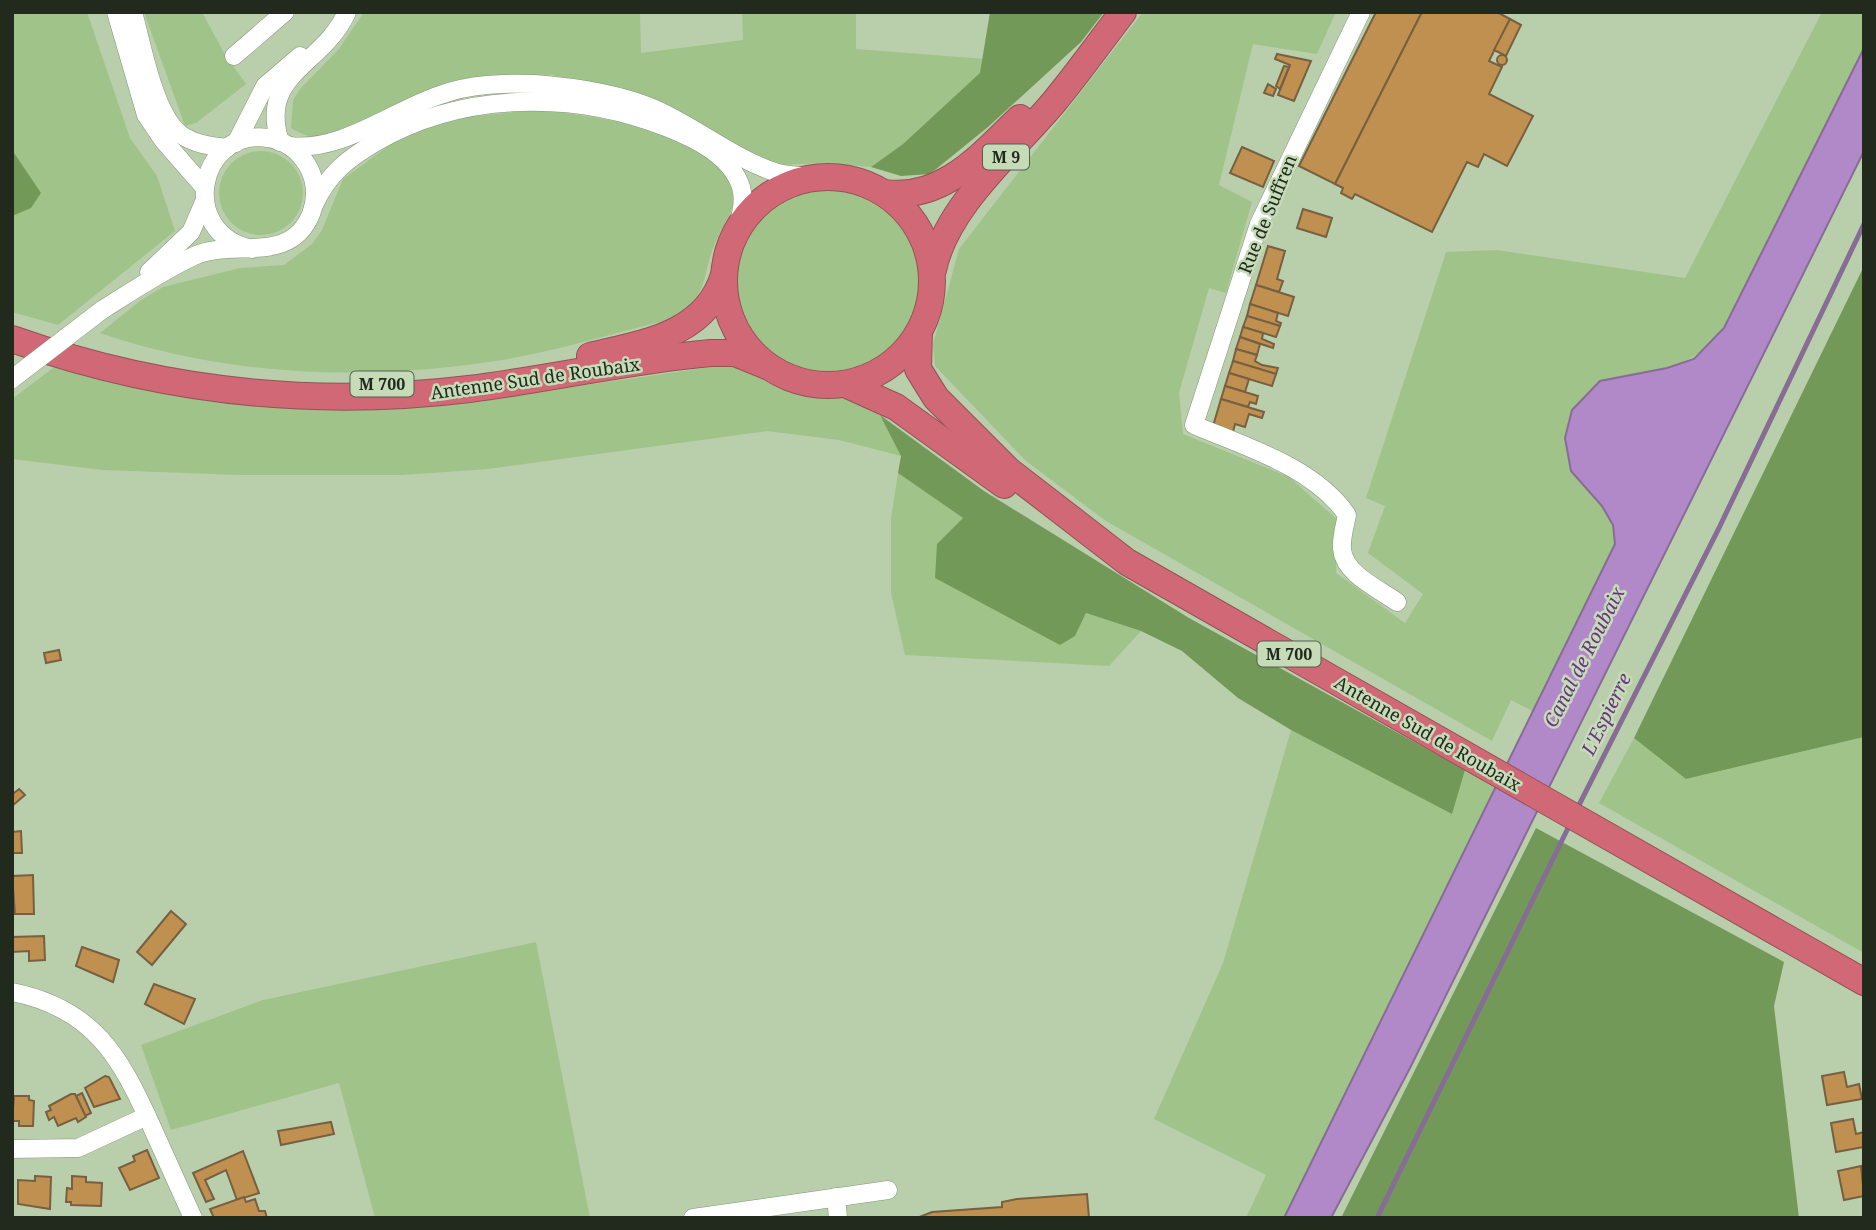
<svg xmlns="http://www.w3.org/2000/svg" width="1876" height="1230" font-family="'Noto Serif',serif">
<style>
.green{fill:#a0c38a}
.forest{fill:#739959}
.water{fill:#b289c8;stroke:#876c95;stroke-width:2}
.lines{fill:none;stroke-linecap:round;stroke-linejoin:round}
.stream{stroke:#876c95;stroke-width:5}
.building{fill:#bf904f;stroke:#776041;stroke-width:2}
.minor-casing{stroke:#829675;stroke-width:19}
.highway-casing{stroke:#945256;stroke-width:28}
.minor{stroke:#fff;stroke-width:18}
.highway{stroke:#d16875;stroke-width:26}
.minor-bridge-casing{stroke:#829675;stroke-width:19;stroke-linecap:butt}
.minor-bridge{stroke:#fff;stroke-width:18}
.labels{text-anchor:middle;dominant-baseline:central;stroke-width:5;stroke-linejoin:round;paint-order:stroke}
.shield{fill:#c6dcb9;stroke:#535f4c;stroke-width:2}
.shield-label{font-size:16px;font-weight:bold;fill:#222a1d}
.street-label{font-size:18px;fill:#222a1d;stroke:#c6dcb9}
.water-label{font-size:19px;font-style:italic;fill:#693581;stroke:#c6dcb9}
</style>
<rect width="100%" height="100%" fill="#b9cfac"/>
<g class="green">
<polygon points="12,12 87,12 130,138 157,176 175,231 58,325 12,312"/>
<polygon points="144,12 202,12 224,53 246,84 196,123 185,126"/>
<path d="M364,12h276l1,41 102,-13 -1,-28h114v37l129,10 -4,14 -78,71 -32,23 -49,-4 -44,2 -143,-70 -83,-20 -94,7 -120,52c-19,4 -30,5 -47,-6l2,-28 7,-11 38,-39z"/>
<path d="M1143,12h193l-19,42 -64,-10 -34,141 33,17 -26,91 -17,-5 -30,105 4,41 106,43 49,43 -2,53 69,50 18,-29 -55,-41 17,-47 -19,-8 80,-246 51,-2 188,28 137,-266h42v36l-140,280c-37,46 -69,42 -124,53l-29,90c19,22 44,42 44,73l-81,168 -23,-12 -19,41 -386,-220 -80,-60 -91,-95 -2,-22 26,-95z"/>
<path d="M533,110c49,3 185,21 200,79 5,20 -11,37 -18,54 -16,41 -4,52 -47,77 -62,15 -124,35 -186,43 -128,18 -259,12 -382,-30l41,-33 22,-13 77,-19 44,-3 28,-21 10,-14 21,-51 48,-35 41,-18 36,-9z"/>
<circle cx="261" cy="193" r="42"/>
<circle cx="828" cy="281" r="93"/>
<path d="M61,362l105,27 370,3 197,-28c24,3 33,20 57,27 26,7 74,2 91,26 8,12 14,26 20,39l-62,-16 -72,-9 -279,38 -86,6h-162l-138,-5 -90,-11v-60z"/>
<polygon points="898,473 963,518 1075,636 1086,613 1141,631 1109,666 905,655 891,593 891,518"/>
<polygon points="1291,730 1451,813 1465,770 1496,789 1284,1218 1246,1218 1266,1175 1154,1119 1223,963"/>
<polygon points="1864,737 1864,953 1599,803 1634,738 1687,779"/>
<polygon points="536,942 590,1218 375,1218 339,1083 171,1130 141,1045 263,1000"/>
</g>
<g class="forest">
<polygon points="990,12 1104,12 1081,42 988,127 930,174 901,176 871,167 903,144 980,73"/>
<polygon points="12,150 41,193 31,208 12,216"/>
<polygon points="1864,266 1864,737 1686,779 1634,738"/>
<polygon points="880,415 984,491 1189,618 1465,770 1452,814 1291,730 1238,698 1182,651 1141,631 1086,613 1075,636 1060,645 935,578 937,544 963,518 898,473 901,456"/>
<polygon points="1536,828 1784,962 1774,1006 1799,1218 1341,1218"/>
</g>
<polygon class="water" points="1864,48 1864,151 1410,1068 1331,1218 1284,1218 1615,544 1613,525 1602,506 1571,471 1565,438 1572,410 1600,381 1667,368 1694,359 1724,328"/>
<g class="lines">
<g class="stream">
<polyline points="1577,809 1719,528 1864,224"/>
<polyline points="1377,1218 1570,824"/>
</g>
</g>
<g class="building">
<polygon points="1376,12 1422,12 1335,184 1299,166"/>
<polygon points="1422,12 1497,12 1510,19 1489,61 1502,67 1489,94 1533,116 1507,166 1484,154 1478,167 1467,162 1432,232 1355,194 1352,199 1341,193 1343,188 1335,184"/>
<polygon points="1510,19 1521,25 1506,56 1494,50"/>
<polygon points="1277,54 1311,61 1294,101 1278,95 1290,65 1275,59"/>
<circle cx="1502" cy="60" r="5"/>
<polygon points="1284,66 1289,67 1280,89 1276,86"/>
<polygon points="1268,84 1276,89 1273,96 1264,93"/>
<polygon points="1242,147 1274,161 1263,187 1230,173"/>
<polygon points="1303,209 1332,218 1326,237 1297,228"/>
<polygon points="1268,246 1285,251 1277,279 1283,281 1279,292 1256,285"/>
<polygon points="1256,285 1294,297 1288,316 1250,304"/>
<polygon points="1250,304 1278,313 1276,321 1281,323 1280,326 1247,316"/>
<polygon points="1247,316 1280,326 1276,337 1243,327"/>
<polygon points="1243,327 1263,333 1262,339 1274,344 1273,348 1240,337"/>
<polygon points="1240,337 1260,344 1257,355 1236,349"/>
<polygon points="1236,349 1257,355 1255,361 1262,365 1278,368 1276,374 1233,361"/>
<polygon points="1233,361 1276,374 1272,386 1229,373"/>
<polygon points="1229,373 1249,379 1245,392 1225,386"/>
<polygon points="1225,386 1258,396 1256,404 1250,402 1248,407 1221,399"/>
<polygon points="1221,399 1264,412 1262,418 1249,414 1245,427 1235,424 1233,432 1213,426"/>
<polygon points="59,650 61,660 46,663 44,653"/>
<polygon points="19,789 25,795 12,806 12,790 14,793"/>
<polygon points="21,831 22,853 12,853 12,832"/>
<polygon points="33,875 34,914 15,914 12,876"/>
<polygon points="171,911 186,924 152,965 137,952"/>
<polygon points="44,936 45,960 29,961 29,951 12,952 12,937"/>
<polygon points="82,947 119,960 113,982 76,966"/>
<polygon points="154,984 195,999 184,1024 145,1004"/>
<polygon points="1844,1072 1847,1087 1859,1084 1862,1099 1827,1105 1822,1076"/>
<polygon points="105,1076 109,1077 120,1099 94,1107 85,1088"/>
<polygon points="82,1093 91,1113 85,1116 76,1096"/>
<polygon points="71,1094 75,1094 86,1117 78,1122 76,1118 58,1126 54,1117 49,1120 46,1112 51,1110 49,1106"/>
<polygon points="14,1096 29,1096 29,1100 34,1101 33,1126 19,1126 19,1121 12,1121"/>
<polygon points="1853,1119 1856,1134 1864,1132 1864,1147 1836,1152 1831,1123"/>
<polygon points="331,1122 334,1134 281,1145 278,1131"/>
<polygon points="147,1150 159,1178 130,1190 119,1168 135,1161 133,1156"/>
<polygon points="243,1151 259,1193 237,1200 226,1170 205,1180 214,1199 206,1202 193,1173"/>
<polygon points="1861,1166 1864,1196 1844,1200 1838,1171"/>
<polygon points="35,1176 51,1177 50,1209 18,1204 18,1180 35,1181"/>
<polygon points="72,1176 86,1177 86,1182 102,1183 101,1206 71,1205 71,1202 66,1202 67,1188 72,1189"/>
<polygon points="1087,1194 1089,1218 917,1218 932,1212 1002,1207 1002,1202 1017,1199"/>
<polygon points="244,1197 246,1202 255,1199 259,1211 265,1211 267,1218 214,1218 210,1209"/>
</g>
<g class="lines">
<defs>
<g id="minor">
<polyline points="116,12 146,115 163,140 204,187"/>
<path d="M133,12c9,32 21,102 47,122 14,10 30,12 47,14"/>
<path d="M1361,12l-102,212 -65,201c52,22 120,42 153,90 -2,10 -6,23 -5,34 2,25 37,40 55,53"/>
<polyline points="234,56 285,12"/>
<path d="M280,142c-22,-69 43,-76 67,-130"/>
<polyline points="236,143 265,86 300,56"/>
<path d="M290,146c52,6 102,-35 150,-51 30,-11 63,-12 95,-11 40,3 82,9 120,25 41,18 80,51 123,64 12,3 25,3 37,4"/>
<path d="M314,205c14,-31 33,-46 62,-63 88,-51 199,-51 292,-14 28,11 63,28 73,59 4,14 0,28 -4,42"/>
<polyline points="149,272 191,232 204,202"/>
<path d="M102,310c30,-19 60,-39 92,-54 39,-18 96,10 117,-42 7,-18 5,-39 -8,-55 -8,-11 -21,-19 -35,-21 -71,-10 -90,96 -16,111"/>
<path d="M12,992c81,16 108,64 139,133 14,31 28,62 42,93"/>
<polyline points="12,1149 78,1148 147,1116"/>
<polyline points="836,1197 838,1218"/>
<polyline points="693,1218 888,1190"/>
</g>
<g id="highway">
<circle cx="828" cy="281" r="104"/>
<path d="M885,193c58,8 97,-39 135,-75"/>
<path d="M933,270c13,-64 80,-119 121,-168 24,-29 46,-60 69,-90"/>
<polyline points="919,332 918,369 936,398 1008,470 1127,562 1864,982"/>
<path d="M12,339c147,52 302,69 457,50 81,-10 161,-29 242,-36h24l32,13"/>
<path d="M590,356c54,-13 116,-21 134,-81"/>
<polyline points="845,384 896,407 1004,485"/>
</g>
</defs>
<use href="#minor" class="minor-casing"/>
<use href="#highway" class="highway-casing"/>
<use href="#minor" class="minor"/>
<use href="#highway" class="highway"/>
<defs>
<polyline id="minor-bridge" points="12,379 102,310"/>
</defs>
<use href="#minor-bridge" class="minor-bridge-casing"/>
<use href="#minor-bridge" class="minor-bridge"/>
</g>
<g class="labels">
<g class="shield">
<rect x="983" y="144.5" width="46" height="25" rx="5"/>
<rect x="350.5" y="371.5" width="63" height="25" rx="5"/>
<rect x="1257.5" y="641.5" width="63" height="25" rx="5"/>
</g>
<g class="shield-label">
<text x="1006" y="157">M 9</text>
<text x="382" y="384">M 700</text>
<text x="1289" y="654">M 700</text>
</g>
<g class="street-label">
<text transform="translate(1267 214) rotate(-68)">Rue de Suffren</text>
<text transform="translate(535 378) rotate(-8)">Antenne Sud de Roubaix</text>
<text transform="translate(1428 733) rotate(30)">Antenne Sud de Roubaix</text>
</g>
<g class="water-label">
<text transform="translate(1584 657) rotate(-63)">Canal de Roubaix</text>
<text transform="translate(1606 714) rotate(-64)">L'Espierre</text>
</g>
</g>
<rect width="1876" height="1230" fill="none" stroke="#222a1d" stroke-width="28"/>
</svg>
